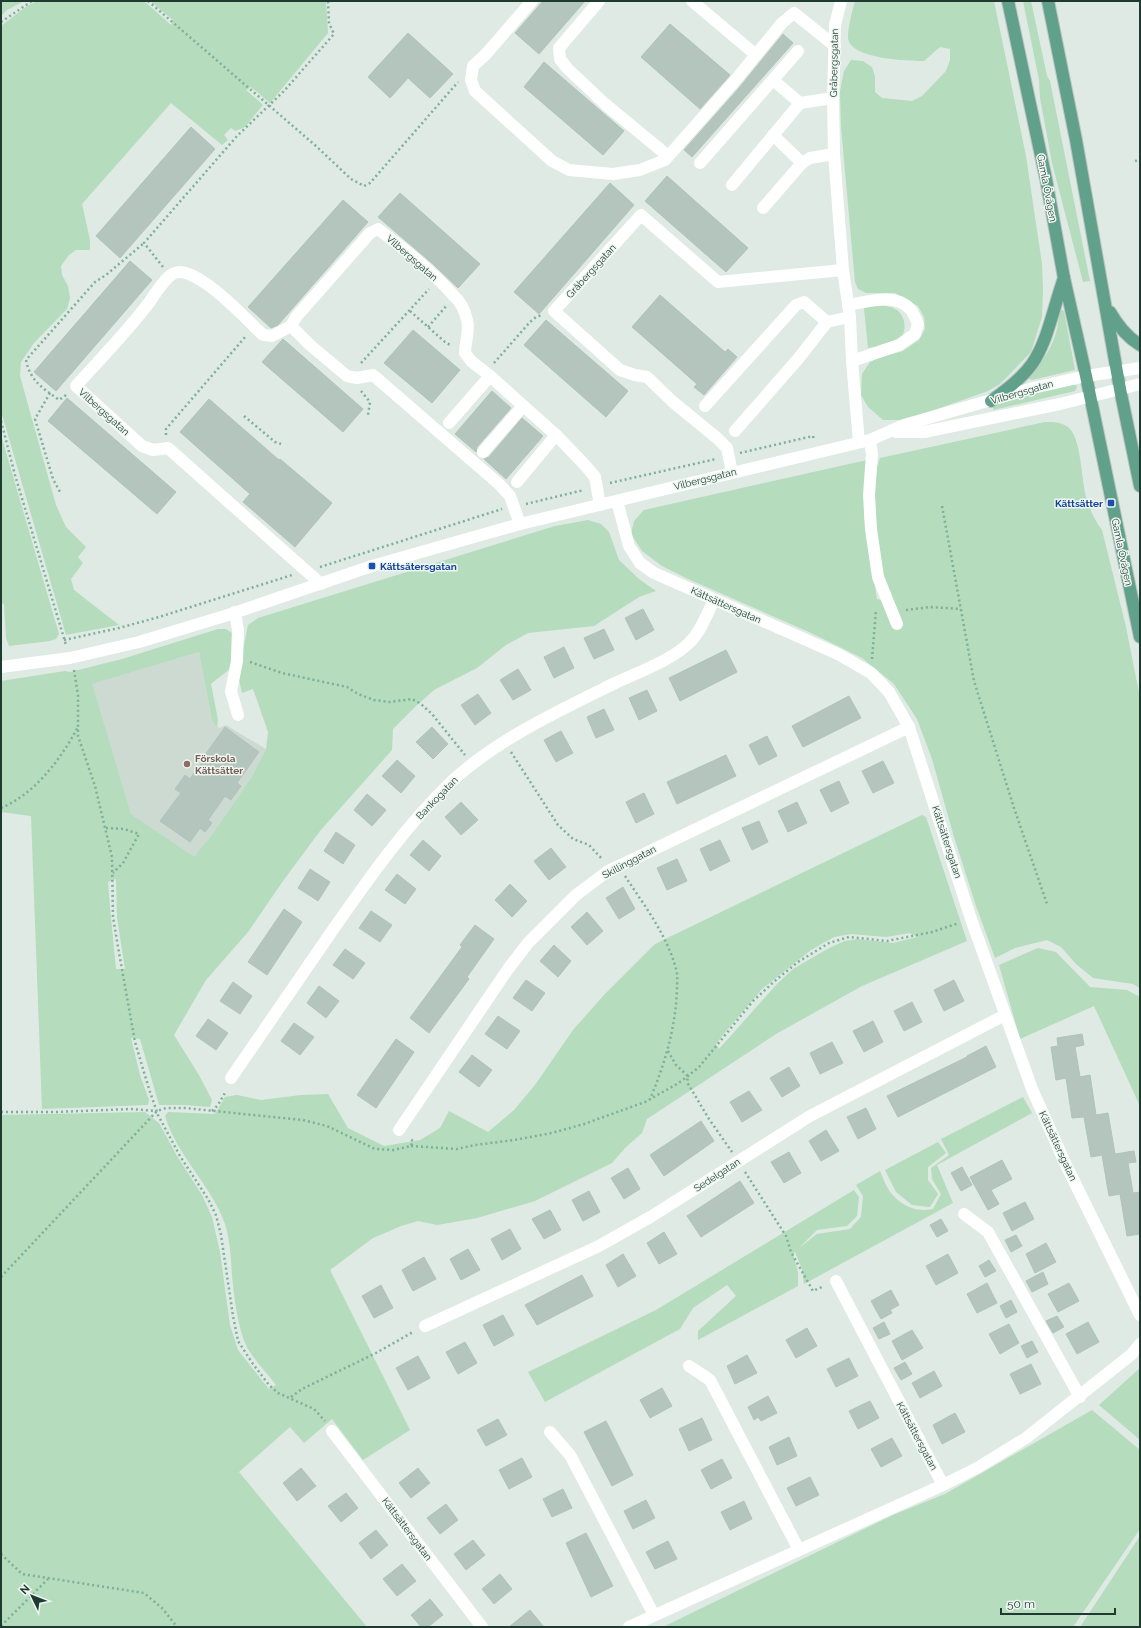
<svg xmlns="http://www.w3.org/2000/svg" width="1141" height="1628" font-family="Raleway,sans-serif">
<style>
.built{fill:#ccdad2}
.green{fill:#b5dcbc;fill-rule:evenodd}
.building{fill:#b3c5bc;stroke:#b0c4ba}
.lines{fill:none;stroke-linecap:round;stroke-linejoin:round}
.major-casing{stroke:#bcc4c1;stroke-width:14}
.path{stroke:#7daf9b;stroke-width:2.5;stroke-dasharray:2 3;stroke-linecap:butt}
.minor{stroke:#fff;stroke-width:12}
.major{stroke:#61a18b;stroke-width:12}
.transit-dot{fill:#1a4fb4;stroke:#eef7f2;stroke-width:1.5}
.education-dot{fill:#8d6e63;stroke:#eef7f2;stroke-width:1.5}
.labels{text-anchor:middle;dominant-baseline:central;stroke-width:3;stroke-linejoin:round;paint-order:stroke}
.street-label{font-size:10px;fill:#1f3a30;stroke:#eef7f2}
.transit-label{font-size:10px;font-weight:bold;fill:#164399;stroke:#eef7f2;text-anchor:end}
.education-label{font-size:10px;font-weight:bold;fill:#785e54;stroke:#eef7f2;text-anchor:start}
</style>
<rect width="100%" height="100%" fill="#deeae3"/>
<polygon class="built" points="199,652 212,720 219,728 226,725 266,749 251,778 211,836 194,858 131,814 91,684"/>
<g class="green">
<polygon points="1,1 24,1 7,10 1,16"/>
<polygon points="37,1 144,1 171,25 173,20 150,1 326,1 328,33 270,103 251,87 246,90 263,105 245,127 235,131 231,128 224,135 228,140 222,145 171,103 82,204 90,240 90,250 76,250 69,255 61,266 62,275 68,286 70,298 67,309 34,343 21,362 20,376 56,505 66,527 86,547 78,557 83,563 71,579 74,590 119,625 66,635 1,411 1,26 27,6"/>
<path d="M855,1h139l32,155 16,108 1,25 -1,28 -11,35 -31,32 -12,7 -82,29h-23l-15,-13 -7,-12 1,-21 8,-12 8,-4 25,-7 16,-11 6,-11 -1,-12 -6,-11 -23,-13h-29l-8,-4 -3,-7 -14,-155 -1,-36 4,-20 7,-11 12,1 9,6 3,9v16l7,6 30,3 10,-5 24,-25 4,-11v-11l-10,-2 -16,14c-16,0 -74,-2 -76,-23 0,-12 4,-26 7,-37z"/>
<polygon points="1023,1 1031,1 1047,76 1050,81 1090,281 1083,282 1052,163 1040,98 1039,80"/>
<path d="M878,305c7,1 13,1 19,5 9,7 11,23 1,30 -9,6 -20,7 -30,8l-4,-40z"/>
<path d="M1059,309l5,2 11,59 -43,10 -5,-2c19,-18 33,-42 32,-69z"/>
<polygon points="1069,384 1076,385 1077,387 1075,391 993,410 994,406 1010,399"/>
<path d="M1045,422c9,0 17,0 24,6 13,12 12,54 18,72 3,10 8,21 15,30l24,97 14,71v290l-7,-4 -40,-6 -17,-14 -15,-17 -14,-7 -32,8 -20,10 -19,-52 -22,-69 -22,-78 -15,-40 -23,-35 -32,-26 -51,-25 -123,-54 -26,-13 -20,-15 -11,-17 3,-13 10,-11 223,-50 -3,57 13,82 13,3c-10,-38 -20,-84 -15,-123 0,-7 3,-15 5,-21z"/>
<polygon points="1,435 59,634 56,639 50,641 9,646 6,638 4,604 1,603"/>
<path d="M588,520l13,4 8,8 10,28 20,19 17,12 -17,6 -45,29 -66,7 -22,12 -29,23 -43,22 -18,16 -23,23 -1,21 -72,81 -37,50 -35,51 -42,48 -32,55 25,40 13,25 -2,7 -27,-2h-24l-19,-66 -9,-1 9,37 9,25 -1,5 -106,4 -11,-293 -30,-4v-131l64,-10 5,1 52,-13 96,-30h8l6,4 -1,35 -20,16 7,36 -1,7 -5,-7 -13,-68 -107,32 39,130 63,43 17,-21 40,-58 15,-29 2,-17 -15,-43 -11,4 -4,-18 10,-50 10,-7 297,-92zM116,879l1,39 8,51h-9l-6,-62 -2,-25z"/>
<path d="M922,815l4,2 41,124 -105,45 -86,48 -129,85 -5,14 -17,15 -13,15 -77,38 -58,17 -40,7 -19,-4 -17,5 -28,12 -43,32 80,160 -47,30 -31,-41 -28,24 -14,-16 -51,45 128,155h-366v-512l144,-3 14,11 18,33 25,39 10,22 8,35 10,73 8,25 31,39 7,-4c-9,-12 -20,-23 -28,-36 -10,-18 -14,-53 -16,-74 -1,-17 -2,-35 -7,-51 -13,-38 -48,-68 -60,-108l3,-4 47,2 10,-17 12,-2 24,5 40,-5 27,-1 20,34 36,18 36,-6 20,-12 9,-17 39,21 26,-22 21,-25 38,-55 31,-35 51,-51zM910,933l7,4 -24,6 -36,-4 -12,2 -16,7 -36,21 -17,16 -57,64 -3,-5 11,-14 35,-41 49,-39 23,-13 17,-3 35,3z"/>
<polygon points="1038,948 1056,952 1090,987 1127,990 1140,997 1140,1106 1094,1006 1020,1039 999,965"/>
<path d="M1023,1097l9,16 -95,52 16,38 -149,81 -2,-15 -7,-17 -2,2 5,18v14l-100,54v-9l38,-35 -9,-11 -34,23 -13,21 -135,73 -17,-30 128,-62 198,-120 5,7 -2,19 -10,10 -30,4 -18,18 18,-14 33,-5 11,-12 2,-21 -7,-11 24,-14c3,7 6,16 11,22 10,13 27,20 42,16l8,-15 -9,-15 -1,-11 18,-13 -8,-16z"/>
<polygon points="938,1142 946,1153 928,1167 928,1180 938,1194 930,1207 912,1205 896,1192 885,1170"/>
<polygon points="1140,1368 1140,1440 1099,1405"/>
<polygon points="1092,1410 1140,1450 1140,1529 1073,1627 663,1627 893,1515 945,1494"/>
<polygon points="1140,1536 1140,1627 1080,1627"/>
</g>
<g class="building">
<polygon points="543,1 585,1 539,54 515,33"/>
<polygon points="670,24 730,75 700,109 641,57"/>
<polygon points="408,33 453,74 430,98 408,78 390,98 368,77"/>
<polygon points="783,34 793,43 692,157 684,150 739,88"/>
<polygon points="544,62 624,131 603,155 524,87"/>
<polygon points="191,127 215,149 120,258 96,236"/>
<polygon points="667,176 748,248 726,272 645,201"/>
<polygon points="610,183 634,205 539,314 514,292"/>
<polygon points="400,193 480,264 458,288 433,264 378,217"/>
<polygon points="343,200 368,222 278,325 271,328 248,307"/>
<polygon points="130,261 152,280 56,391 34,372"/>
<polygon points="660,295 725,352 728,349 737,357 704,395 694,387 697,384 632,327"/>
<polygon points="546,320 628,391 606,417 524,345"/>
<polygon points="413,330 460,370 432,403 384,363"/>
<polygon points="283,339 363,409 343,432 262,362"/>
<polygon points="492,391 511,408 477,447 476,452 455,434"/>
<polygon points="67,398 176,492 157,514 48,421"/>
<polygon points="209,399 279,460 280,459 332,503 295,547 243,502 250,494 180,432"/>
<polygon points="522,418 543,436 506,479 484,459 489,457"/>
<polygon points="643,609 654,630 636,640 625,618"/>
<polygon points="604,629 614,650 594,659 584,638"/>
<polygon points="564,647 574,668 554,678 544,657"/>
<polygon points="726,650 737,672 680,701 669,678"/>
<polygon points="518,669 531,690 513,700 500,680"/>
<polygon points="647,690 657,711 639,720 629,698"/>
<polygon points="478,694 491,713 475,725 461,705"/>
<polygon points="849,696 861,718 803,747 792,726"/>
<polygon points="604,709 614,730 596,738 587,717"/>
<polygon points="225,727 259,752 237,783 241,786 231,800 225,796 208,820 212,823 205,832 200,828 190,842 160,821 181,793 175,789 185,775 190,779 206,757 205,755"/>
<polygon points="432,727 448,744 433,759 416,742"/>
<polygon points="561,731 573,753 556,762 544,740"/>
<polygon points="767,736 777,756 759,765 749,745"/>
<polygon points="726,755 736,776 677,804 667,782"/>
<polygon points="397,760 415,776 401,793 382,776"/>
<polygon points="883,761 894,783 873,793 862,771"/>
<polygon points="839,781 849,803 831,812 820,790"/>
<polygon points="644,793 654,814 636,823 626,802"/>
<polygon points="367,794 386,810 372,826 354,810"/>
<polygon points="461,802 478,820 461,835 445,817"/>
<polygon points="797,802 807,823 788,832 778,811"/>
<polygon points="759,821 768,842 752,850 742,828"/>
<polygon points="336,832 355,845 343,864 324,851"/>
<polygon points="423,840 441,856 429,871 410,855"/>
<polygon points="720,840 730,861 710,871 700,849"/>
<polygon points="551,848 566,867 549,880 534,861"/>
<polygon points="677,859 687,881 667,890 657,868"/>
<polygon points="310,869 330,882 318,901 298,888"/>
<polygon points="397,874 416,889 405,904 385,890"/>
<polygon points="510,884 527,901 512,917 495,900"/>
<polygon points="623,887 635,909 619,919 606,898"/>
<polygon points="284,909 302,922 267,975 248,962"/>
<polygon points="371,911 392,925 380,942 359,928"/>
<polygon points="587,912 603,931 587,945 571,927"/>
<polygon points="475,925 494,939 467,977 469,979 429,1033 410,1018 462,947 460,945"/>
<polygon points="554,945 571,961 558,977 540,961"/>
<polygon points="345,949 365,963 353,979 333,965"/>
<polygon points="526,980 545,993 532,1011 513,998"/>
<polygon points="954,980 964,1001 944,1011 934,990"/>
<polygon points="233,982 252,996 240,1014 220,1001"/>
<polygon points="319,986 339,1001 326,1018 307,1003"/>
<polygon points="912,1002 922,1022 904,1031 894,1011"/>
<polygon points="498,1016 520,1031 507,1049 485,1034"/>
<polygon points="208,1019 228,1033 216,1050 196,1036"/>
<polygon points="873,1021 883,1042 864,1052 853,1031"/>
<polygon points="294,1023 314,1037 300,1055 281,1041"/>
<polygon points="1082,1034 1084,1045 1075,1047 1080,1077 1090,1075 1096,1115 1108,1113 1115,1154 1134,1151 1136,1162 1128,1163 1133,1193 1140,1192 1140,1234 1127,1236 1120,1194 1109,1196 1102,1155 1091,1157 1084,1117 1072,1118 1066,1078 1056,1080 1051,1047 1058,1046 1057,1038"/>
<polygon points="396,1039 414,1052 376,1108 357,1095"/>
<polygon points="832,1042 843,1063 820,1074 810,1053"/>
<polygon points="986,1046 996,1067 898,1117 887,1096 967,1057 967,1056"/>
<polygon points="472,1055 492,1070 479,1087 459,1072"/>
<polygon points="789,1067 800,1086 782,1097 770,1078"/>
<polygon points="749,1091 762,1110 742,1122 730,1102"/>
<polygon points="866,1108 876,1129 858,1139 847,1117"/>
<polygon points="701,1121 714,1141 664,1176 650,1155"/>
<polygon points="826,1130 839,1151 821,1161 809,1141"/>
<polygon points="789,1152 801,1173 784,1183 771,1162"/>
<polygon points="1002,1160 1012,1179 991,1190 999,1204 988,1210 970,1177"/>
<polygon points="962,1167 972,1185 961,1191 951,1173"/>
<polygon points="628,1168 640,1189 624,1199 611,1178"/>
<polygon points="740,1181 754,1203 701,1237 687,1216"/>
<polygon points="589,1191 600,1212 583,1221 572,1200"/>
<polygon points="1025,1202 1034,1219 1012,1231 1003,1213"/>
<polygon points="550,1210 561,1230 544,1239 532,1219"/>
<polygon points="941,1219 948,1231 937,1237 930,1225"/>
<polygon points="510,1229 521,1249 502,1260 491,1239"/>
<polygon points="664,1232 677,1254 659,1264 647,1243"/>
<polygon points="1016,1235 1022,1246 1011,1252 1005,1240"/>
<polygon points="1046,1243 1056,1262 1035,1273 1026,1254"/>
<polygon points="468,1249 480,1270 461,1280 450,1259"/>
<polygon points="623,1254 636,1276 618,1287 606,1265"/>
<polygon points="948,1254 958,1273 936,1285 926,1266"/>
<polygon points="424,1257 436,1279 413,1291 402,1270"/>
<polygon points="989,1260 996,1271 985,1277 979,1266"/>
<polygon points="1043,1272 1048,1284 1032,1292 1026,1281"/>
<polygon points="582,1275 593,1296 537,1325 525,1305"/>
<polygon points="987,1283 997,1303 977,1313 967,1294"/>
<polygon points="1069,1283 1079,1301 1058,1312 1048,1294"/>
<polygon points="381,1285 393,1308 374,1318 362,1296"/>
<polygon points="891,1290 899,1305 890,1310 892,1313 881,1319 871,1301"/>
<polygon points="1011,1300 1017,1312 1006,1318 1000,1306"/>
<polygon points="503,1315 514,1335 494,1346 483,1325"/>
<polygon points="1057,1316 1064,1327 1053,1333 1046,1321"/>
<polygon points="884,1322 890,1334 879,1339 873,1328"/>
<polygon points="1088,1322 1099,1342 1077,1354 1066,1334"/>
<polygon points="1009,1324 1019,1343 1000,1354 989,1334"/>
<polygon points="807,1328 817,1346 796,1358 786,1340"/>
<polygon points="912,1330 923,1348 902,1360 892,1341"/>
<polygon points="1032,1341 1038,1352 1027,1358 1021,1346"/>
<polygon points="465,1342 477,1363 458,1374 446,1352"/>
<polygon points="747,1355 757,1373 735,1384 727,1366"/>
<polygon points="418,1356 430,1378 408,1390 396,1368"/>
<polygon points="849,1358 858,1376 836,1387 827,1369"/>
<polygon points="905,1362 912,1374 901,1380 894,1368"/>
<polygon points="1031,1364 1041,1384 1020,1394 1010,1374"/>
<polygon points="934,1371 942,1386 920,1398 912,1383"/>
<polygon points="662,1388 672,1406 650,1418 640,1400"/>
<polygon points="768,1396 777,1413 761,1421 758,1417 754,1420 748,1407"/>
<polygon points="870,1401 879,1418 858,1429 849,1411"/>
<polygon points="955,1413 965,1432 942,1444 933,1425"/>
<polygon points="702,1418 712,1440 689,1451 679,1429"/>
<polygon points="498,1419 507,1435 486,1446 477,1430"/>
<polygon points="606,1421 633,1475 612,1486 584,1432"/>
<polygon points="789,1437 797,1456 777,1465 769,1447"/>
<polygon points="892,1438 902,1456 881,1467 871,1449"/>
<polygon points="522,1458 532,1477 509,1489 499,1470"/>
<polygon points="722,1459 732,1478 711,1489 701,1470"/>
<polygon points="301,1468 316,1486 297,1501 283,1483"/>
<polygon points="418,1468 430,1483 411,1498 399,1483"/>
<polygon points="810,1477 819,1495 796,1506 787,1488"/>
<polygon points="563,1489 572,1508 552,1517 543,1499"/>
<polygon points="346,1493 358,1508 341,1522 328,1506"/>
<polygon points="646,1500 655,1518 633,1529 624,1511"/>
<polygon points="744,1501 752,1519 730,1530 721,1512"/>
<polygon points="446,1504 458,1520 440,1534 427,1518"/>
<polygon points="376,1530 388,1545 371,1559 359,1543"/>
<polygon points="586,1533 613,1586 591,1597 566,1543"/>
<polygon points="473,1540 485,1555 466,1570 454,1554"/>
<polygon points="668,1541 677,1559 655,1569 646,1552"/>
<polygon points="402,1564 416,1581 397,1596 383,1579"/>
<polygon points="500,1574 512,1589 494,1604 482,1589"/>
<polygon points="430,1599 443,1615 428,1627 421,1627 411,1615"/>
<polygon points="530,1610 544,1627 509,1627"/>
</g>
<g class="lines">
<defs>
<g id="major">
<polyline points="1008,1 1046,179 1064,278 1086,376 1140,637"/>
<polyline points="1048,1 1076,140 1120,389 1140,486"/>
<path d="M1110,312c8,14 17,25 30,33"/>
<path d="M991,401c15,-11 30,-22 41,-37 16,-23 22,-59 32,-86"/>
</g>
</defs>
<use href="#major" class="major-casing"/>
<g class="path">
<polyline points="148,1 316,146 351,179 364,186 370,183 458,82"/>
<polyline points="1,22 32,1"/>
<polyline points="1135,161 1140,160"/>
<polyline points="163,267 144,243 237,136 284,91 334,34 329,23 328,1"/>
<polyline points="410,311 445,342 452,346"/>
<polyline points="428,327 447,305"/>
<polyline points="361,363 429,289"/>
<polyline points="494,363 530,322 536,317 542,315"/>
<polyline points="361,391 370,402 368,415"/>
<polyline points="50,393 35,419 53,479 60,492"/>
<path d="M66,395l-7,5c-16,-12 -29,-19 -33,-40l69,-78 11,-7 38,-32"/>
<polyline points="244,416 275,442 281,444"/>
<polyline points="1,421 15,475 66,645"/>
<polyline points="166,435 166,429 246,336"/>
<polyline points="740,453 813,436 814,440"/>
<polyline points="610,483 716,459"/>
<polyline points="526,504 584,490"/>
<polyline points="942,506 974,681 1014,808 1047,904"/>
<polyline points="320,567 502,509"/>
<polyline points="906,610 930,607 961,609"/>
<polyline points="64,640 119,628 159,617 292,575"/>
<polyline points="872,659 876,610"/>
<polyline points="250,662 282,673 347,687 358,694 374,700 390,702 412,699 421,704 432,714 465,755"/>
<polyline points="74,670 78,695 78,736 95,786 112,857 113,917 118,947 135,1042 149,1089 158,1115 180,1156 208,1199 216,1215 221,1235 233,1316 238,1341 253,1364 269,1385 278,1393 314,1409 325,1421"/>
<polyline points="511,752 558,825 573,839 589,845 603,860"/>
<path d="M1,808c35,-15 59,-48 77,-81"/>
<polyline points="106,828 124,829 139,834 123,863 113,873"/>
<path d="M625,876c19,29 42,59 51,93 2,6 1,13 1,19 -1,38 -12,76 -27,111"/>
<polyline points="668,1051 676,1065 688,1076 687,1082 709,1119 732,1152"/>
<polyline points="212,1111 218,1105 226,1091"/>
<polyline points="1,1112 56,1112 131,1109 156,1111"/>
<polyline points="411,1146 457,1149 475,1145 514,1140 552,1133 584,1124 645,1102 677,1084 688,1076 699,1067 753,1001 777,979 798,962 829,943 849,937 887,941 932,932 959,923"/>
<polyline points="745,1172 786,1236 791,1252 813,1291 824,1286"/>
<polyline points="1,1277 157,1111 166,1108 185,1108 303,1120 327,1126 375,1149 394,1150 411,1146 413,1141 409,1138"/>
<polyline points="291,1397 302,1389 376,1353 413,1332"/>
<polyline points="1,1554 22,1574 144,1593 163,1609 177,1627"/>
<polyline points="1,1626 48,1579"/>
</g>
<g class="minor">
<polyline points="532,1 486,54 473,66 471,80 475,91 552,161 569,170 613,174 640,170 665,160 733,83 782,23 794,13 835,46"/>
<polyline points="599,1 559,48 560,59 567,68 605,104 668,156"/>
<polyline points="692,1 756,55"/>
<polyline points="841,1 835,25 833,98 834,154 843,270 850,317 852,361 859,442"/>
<polyline points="773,80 800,103 833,98"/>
<polyline points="773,135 802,163"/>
<polyline points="700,163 798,51"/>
<polyline points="732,185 800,103"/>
<polyline points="763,208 802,163 810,158 834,154"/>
<path d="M848,305c20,-3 48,-13 63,5 3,4 5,10 7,14l-3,10 -16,11 -47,16"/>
<path d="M291,326l-19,10 -9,-1c-18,-17 -60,-63 -84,-63 -12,0 -24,23 -31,32 -22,29 -48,55 -72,82l66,60 11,4 15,-2 153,136"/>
<path d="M490,376l-19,-15 -6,-8c0,-11 5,-22 2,-33 -2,-9 -6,-18 -13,-24 -20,-23 -52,-49 -76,-67l-8,4 -74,84 -5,9 19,19 37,31 10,2 16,-3 126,109 11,12 10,28"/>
<polyline points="705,406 796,305 804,302 827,322 850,317"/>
<polyline points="449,423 490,376 556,435 584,464 595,477 600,505"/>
<polyline points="735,431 798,359 827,322"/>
<polyline points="896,432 924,432 1060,404 1140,384"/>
<polyline points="870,440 872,454 869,495 871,529 878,577 897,624"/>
<polyline points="483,452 523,406"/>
<polyline points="732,473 727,448 717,438 673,402 647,377 635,375 620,370 554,311 641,215 718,282 843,270"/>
<polyline points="517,482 556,435"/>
<polyline points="617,501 629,546 640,563 654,573 838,654 871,673 889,692 909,727 971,919 1032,1089 1066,1165 1140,1315"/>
<polyline points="235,612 238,630 237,661 231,691 238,715"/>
<polyline points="1,667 70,658 139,642 228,615 372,566 520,524 870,440 904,425 1033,388 1086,376 1140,368"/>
<path d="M231,1078c33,-48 66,-96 99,-144 37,-53 75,-108 122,-153 46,-42 106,-70 161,-97 23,-11 60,-24 77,-42 11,-11 17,-28 24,-42"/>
<polyline points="399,1130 508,969 528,943 576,895 608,871 619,866 909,727"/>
<polyline points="964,1214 988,1232 1080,1397"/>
<polyline points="836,1281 943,1485"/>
<polyline points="425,1326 599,1246 652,1216 810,1116 1005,1015"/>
<polyline points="689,1366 710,1380 799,1550"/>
<polyline points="332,1431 482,1627"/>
<polyline points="550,1432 570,1455 654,1615"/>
<polyline points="629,1627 943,1485 977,1468 1026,1438 1132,1354 1140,1344"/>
</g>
<use href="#major" class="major"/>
</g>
<g class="transit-dot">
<rect x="1107" y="499" width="8" height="8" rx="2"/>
<rect x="368" y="562" width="8" height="8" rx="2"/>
</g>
<circle class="education-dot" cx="187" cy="764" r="4"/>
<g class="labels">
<g class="street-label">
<text transform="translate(834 63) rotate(-89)">Gråbergsgatan</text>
<text transform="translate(1047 188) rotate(79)">Gamla Övägen</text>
<text transform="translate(412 258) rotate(41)">Vilbergsgatan</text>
<text transform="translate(591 271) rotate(-48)">Gråbergsgatan</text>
<text transform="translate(1022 392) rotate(-16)">Vilbergsgatan</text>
<text transform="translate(104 412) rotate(42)">Vilbergsgatan</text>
<text transform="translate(705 479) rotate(-14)">Vilbergsgatan</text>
<text transform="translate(1122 552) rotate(78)">Gamla Övägen</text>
<text transform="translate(726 605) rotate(24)">Kättsättersgatan</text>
<text transform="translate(437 798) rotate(-46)">Bankogatan</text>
<text transform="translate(947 842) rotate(72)">Kättsättersgatan</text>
<text transform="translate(629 862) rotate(-28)">Skillinggatan</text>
<text transform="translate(1058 1146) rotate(65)">Kättsättersgatan</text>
<text transform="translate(717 1175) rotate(-33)">Sedelgatan</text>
<text transform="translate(917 1436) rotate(62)">Kättsättersgatan</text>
<text transform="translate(407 1529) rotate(53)">Kättsättersgatan</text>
</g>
<g class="transit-label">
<text x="1103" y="503">Kättsätter</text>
<text x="380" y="566" text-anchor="start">Kättsätersgatan</text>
</g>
<g class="education-label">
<text x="195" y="758">Förskola<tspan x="195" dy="12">Kättsätter</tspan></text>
</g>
</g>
<rect width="1141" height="1628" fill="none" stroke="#1f3a30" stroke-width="4"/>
<g transform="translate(32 1596) rotate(313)" stroke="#eef7f2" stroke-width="3" paint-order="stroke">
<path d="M0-3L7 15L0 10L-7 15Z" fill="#1f3a30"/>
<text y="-6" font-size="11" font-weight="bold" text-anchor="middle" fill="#1f3a30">N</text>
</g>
<path d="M1001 1608v6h114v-6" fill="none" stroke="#1f3a30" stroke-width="2"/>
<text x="1007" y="1608" font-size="12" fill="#1f3a30" stroke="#eef7f2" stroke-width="3" paint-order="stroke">50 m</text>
</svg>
